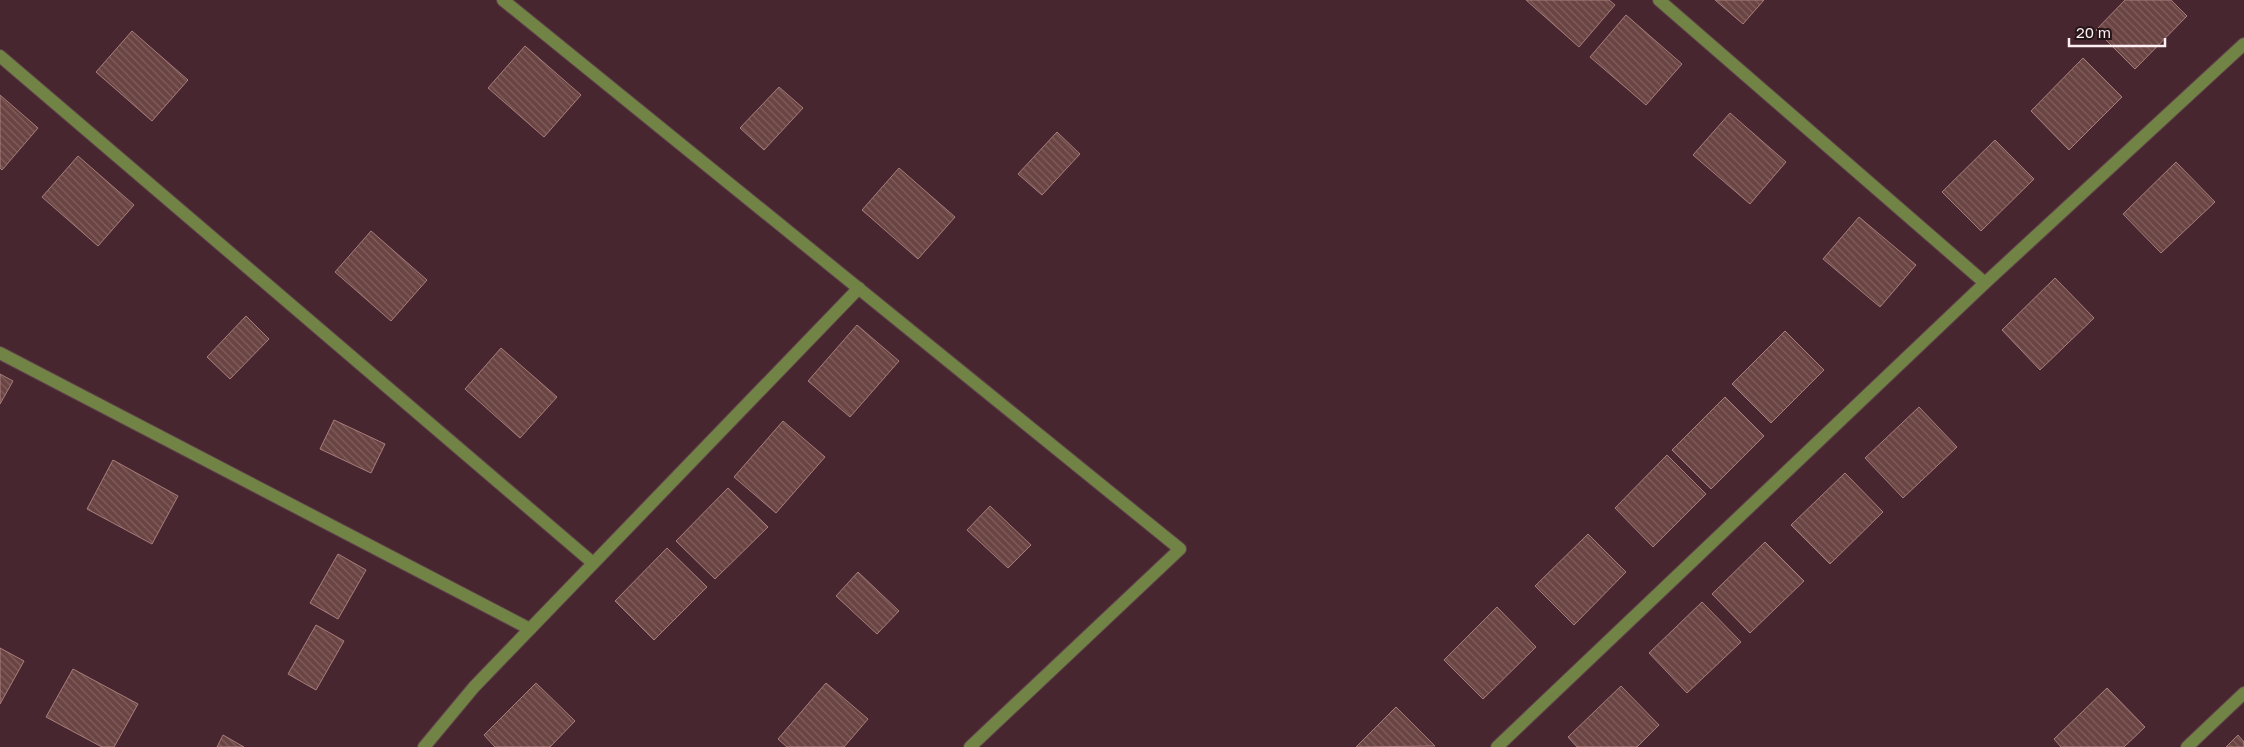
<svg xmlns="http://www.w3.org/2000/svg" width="2244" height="747" font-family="'Golos Text',sans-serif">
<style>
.building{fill:url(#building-back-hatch);stroke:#a87e7c}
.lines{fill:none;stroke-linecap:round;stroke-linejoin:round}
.minor-casing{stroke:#61424b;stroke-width:14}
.minor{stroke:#718446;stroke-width:12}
</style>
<defs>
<pattern id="building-back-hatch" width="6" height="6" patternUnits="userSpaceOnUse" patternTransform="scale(1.25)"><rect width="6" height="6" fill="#6a4442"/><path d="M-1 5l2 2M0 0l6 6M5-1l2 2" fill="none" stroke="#805f5e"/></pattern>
</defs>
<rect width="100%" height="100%" fill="#482630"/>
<g class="building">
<polygon points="1526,0 1609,0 1615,5 1579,47"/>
<polygon points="1715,0 1764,0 1743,24"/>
<polygon points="2125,0 2171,0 2187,16 2135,69 2096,30"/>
<polygon points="1626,15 1682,64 1646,105 1590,57"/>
<polygon points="132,31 188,80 152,121 96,72"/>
<polygon points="525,46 581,95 544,137 488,88"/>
<polygon points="2083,58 2122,97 2069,150 2031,111"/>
<polygon points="779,87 803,108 764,150 740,128"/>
<polygon points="0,95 38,128 2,170 0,168"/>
<polygon points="1730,113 1786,162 1750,204 1693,155"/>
<polygon points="1057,132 1080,154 1042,195 1018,174"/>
<polygon points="1995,140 2034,179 1981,231 1942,192"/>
<polygon points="78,156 134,205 98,246 42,197"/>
<polygon points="2176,162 2215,202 2161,253 2123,214"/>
<polygon points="899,168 955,217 918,259 862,210"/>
<polygon points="1859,217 1916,265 1880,307 1823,259"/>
<polygon points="371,231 427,280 391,321 335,272"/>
<polygon points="2055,278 2094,318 2040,370 2002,330"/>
<polygon points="246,316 269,339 230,379 207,357"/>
<polygon points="857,325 899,361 850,417 808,381"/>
<polygon points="1785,331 1824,370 1771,423 1732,384"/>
<polygon points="501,348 557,397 520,438 465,389"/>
<polygon points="0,374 13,381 0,404"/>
<polygon points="1725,397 1764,436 1711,489 1672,450"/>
<polygon points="1919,407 1957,447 1903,498 1865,458"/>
<polygon points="334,420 385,444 371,473 320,449"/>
<polygon points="783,421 825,457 776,513 734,477"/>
<polygon points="1667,455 1706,494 1653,547 1615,508"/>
<polygon points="113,460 178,496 152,544 87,509"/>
<polygon points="1845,473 1883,512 1830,564 1791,525"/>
<polygon points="728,488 768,527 715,579 676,541"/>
<polygon points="990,506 1031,545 1008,568 967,530"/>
<polygon points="1588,534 1626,572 1574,625 1535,586"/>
<polygon points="1765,542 1804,581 1750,633 1712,594"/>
<polygon points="667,548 707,587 654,640 615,601"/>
<polygon points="338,554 366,570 338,619 310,603"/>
<polygon points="858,572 899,611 877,634 836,596"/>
<polygon points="1702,602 1741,642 1687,693 1649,653"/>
<polygon points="1497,607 1536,647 1483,699 1444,660"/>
<polygon points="316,625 344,641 316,690 288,674"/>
<polygon points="0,648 24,661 0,704"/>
<polygon points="73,669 138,704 114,747 102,747 46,717"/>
<polygon points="536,683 575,721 550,747 495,747 484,735"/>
<polygon points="826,683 868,719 844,747 787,747 778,739"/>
<polygon points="1621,686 1659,725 1637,747 1577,747 1568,737"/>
<polygon points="2107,688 2145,727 2124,747 2061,747 2054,739"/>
<polygon points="1396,707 1435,746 1356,747"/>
<polygon points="223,735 244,747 217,747"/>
<polygon points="2238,735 2244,742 2244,747 2226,747"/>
</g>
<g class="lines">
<defs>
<g id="minor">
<polyline points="503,0 1180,549 970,747"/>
<polyline points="1659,0 1985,283"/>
<polyline points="0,56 593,563"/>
<polyline points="0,353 530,629"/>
<polyline points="424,747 474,687 859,288"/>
<polyline points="1497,747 1985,283 2244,44"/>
<polyline points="2187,747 2244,693"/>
</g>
</defs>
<use href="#minor" class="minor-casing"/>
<use href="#minor" class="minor"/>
</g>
<path d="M2069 38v8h96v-8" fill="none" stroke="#fdeff2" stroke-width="2.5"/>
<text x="2076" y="38" font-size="15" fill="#fdeff2" stroke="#241519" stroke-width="4" paint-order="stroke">20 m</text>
</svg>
